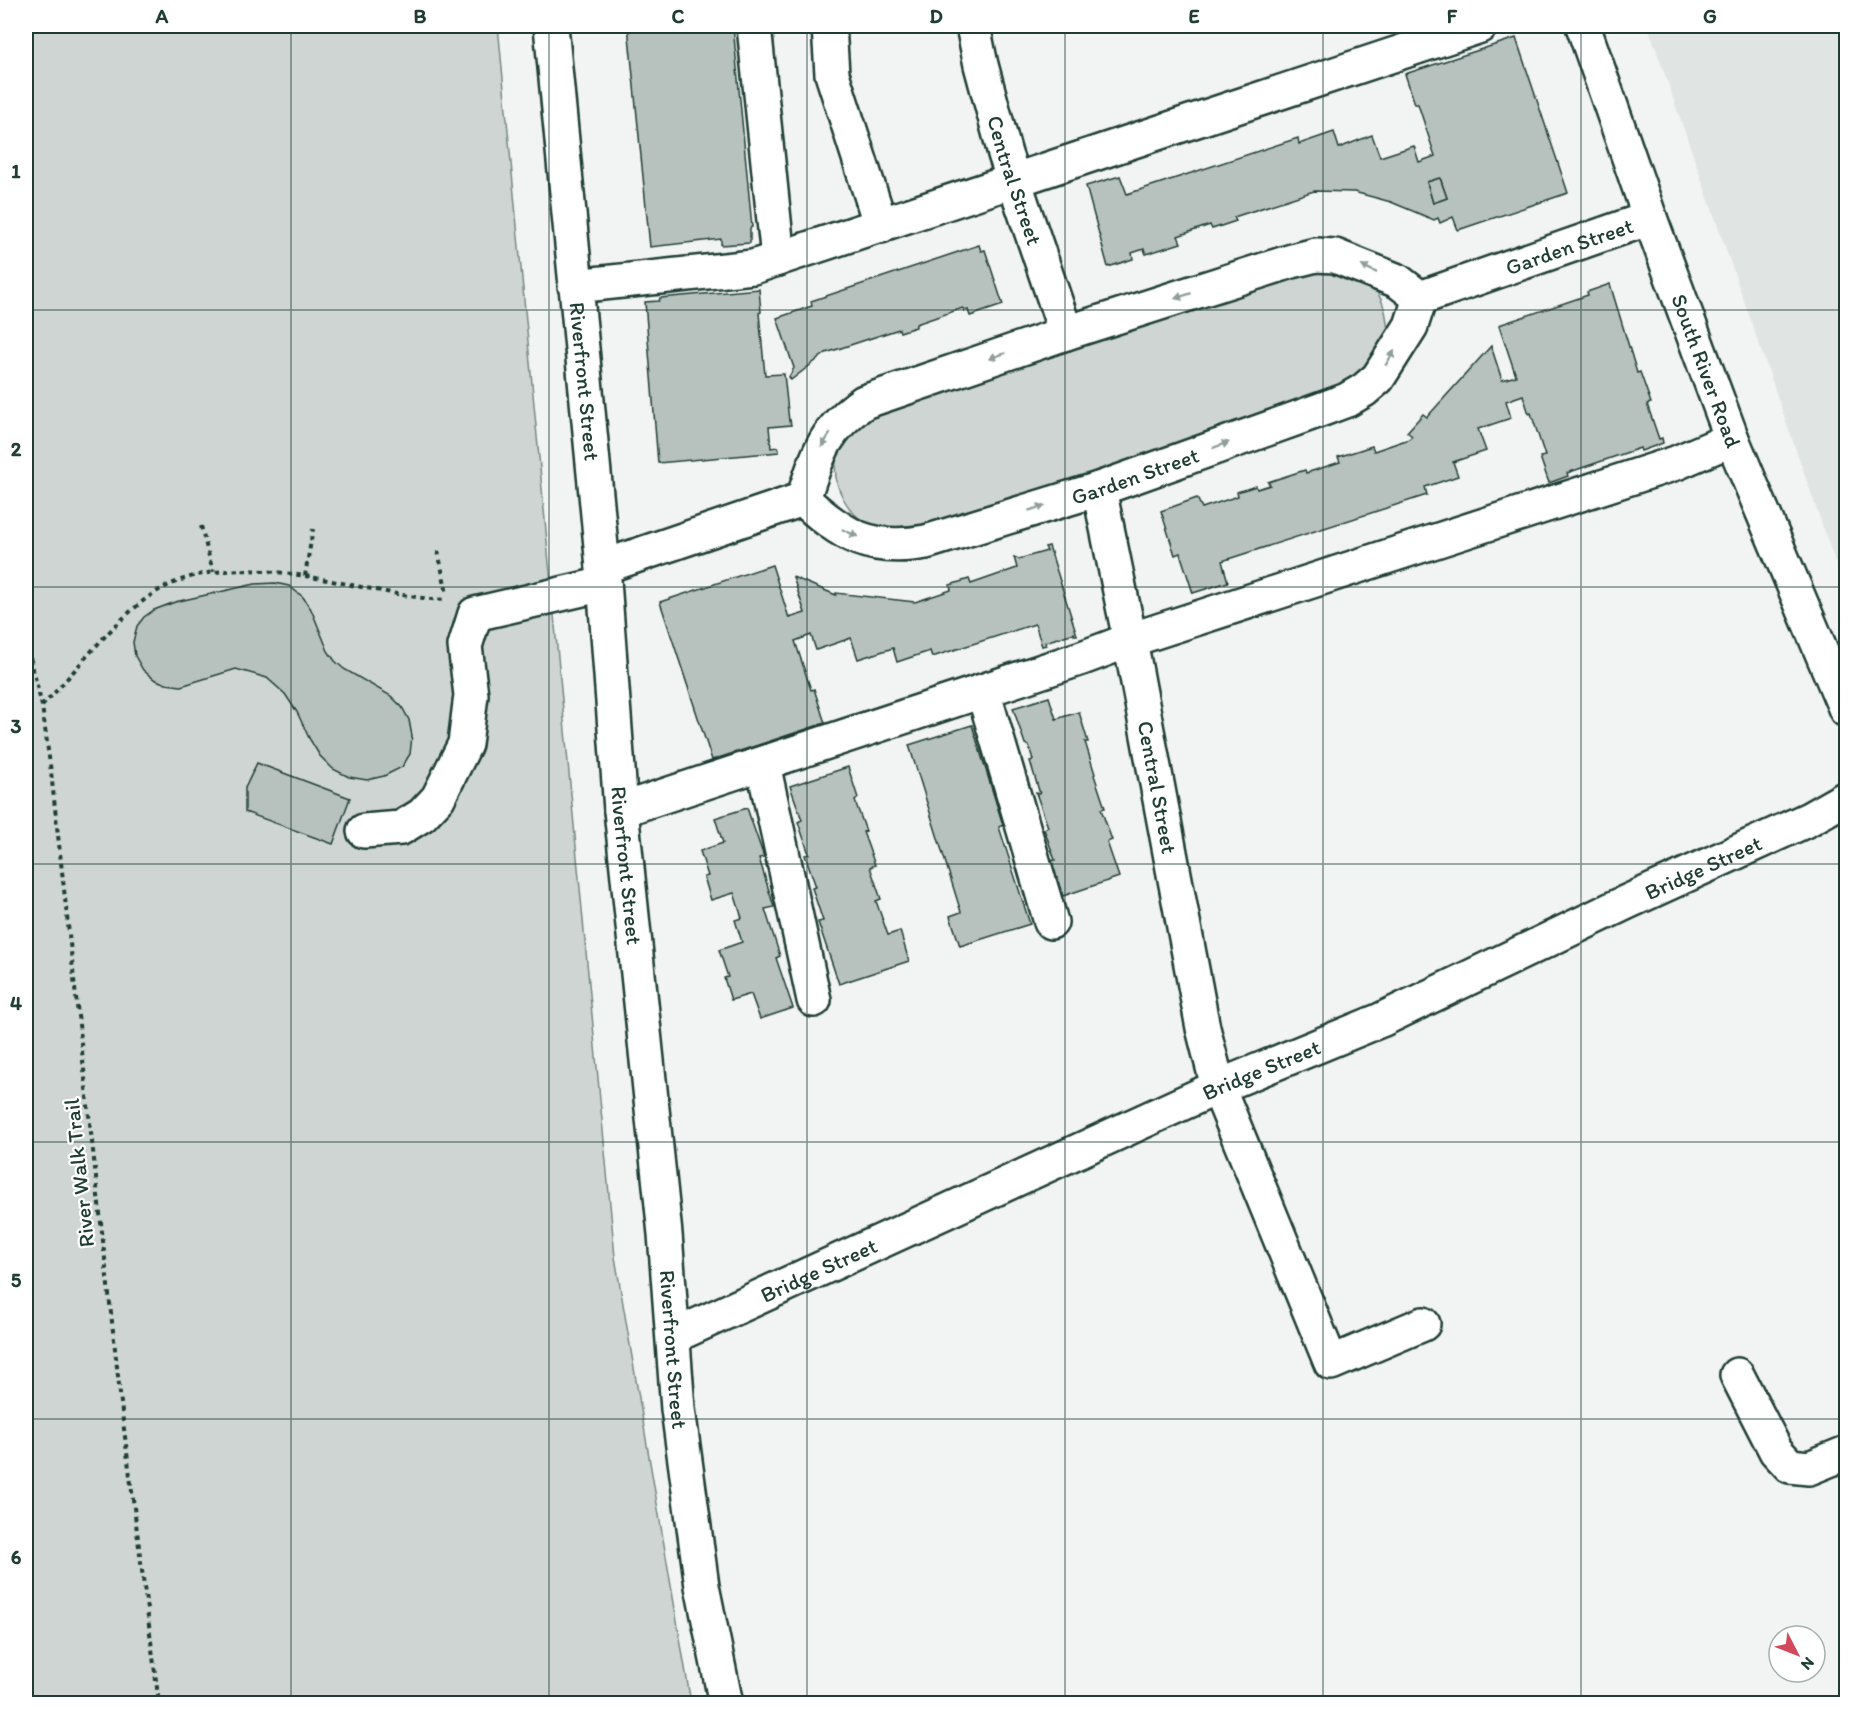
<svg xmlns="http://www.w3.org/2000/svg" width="1872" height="1729" font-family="Itim,sans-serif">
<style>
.built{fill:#e0e4e3}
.green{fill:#ced5d3;stroke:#768984;stroke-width:1.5}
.building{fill:#b7c1bd;stroke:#1f3d34;stroke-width:1.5;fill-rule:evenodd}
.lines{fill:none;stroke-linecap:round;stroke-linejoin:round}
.minor-casing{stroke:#1f3d34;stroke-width:38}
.major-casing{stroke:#1f3d34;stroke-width:38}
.path{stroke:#1f3d34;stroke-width:4;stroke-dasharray:4.5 4.5;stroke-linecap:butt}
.minor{stroke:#fff;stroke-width:33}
.major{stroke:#fff;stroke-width:33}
.oneway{fill:#8f9e9a}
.grid{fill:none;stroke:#1f3d34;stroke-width:1.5;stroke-opacity:0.55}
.labels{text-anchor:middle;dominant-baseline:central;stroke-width:4.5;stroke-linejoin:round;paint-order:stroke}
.street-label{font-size:22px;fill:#1f3d34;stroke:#fff}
.neatline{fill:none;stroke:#1f3d34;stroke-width:2}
.grid-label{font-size:20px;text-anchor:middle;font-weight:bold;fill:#1f3d34}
</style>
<rect width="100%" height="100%" fill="#f2f3f3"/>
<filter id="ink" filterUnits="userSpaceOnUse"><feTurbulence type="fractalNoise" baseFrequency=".0167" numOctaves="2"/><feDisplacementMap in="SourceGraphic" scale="12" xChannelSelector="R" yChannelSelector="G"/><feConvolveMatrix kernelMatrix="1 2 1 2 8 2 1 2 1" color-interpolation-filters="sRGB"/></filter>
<g filter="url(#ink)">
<polygon class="built" points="1648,26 1846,26 1846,593"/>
<g class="green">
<polygon points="26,26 498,26 615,1257 691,1703 26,1704"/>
<path d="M1314,264c17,6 37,11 53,19 20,10 26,55 15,73 -6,9 -31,26 -40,33l-416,138c-12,1 -36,5 -47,2 -31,-10 -52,-47 -40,-79 3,-9 11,-19 16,-28z"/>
</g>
<g class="building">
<polygon points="628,26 733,26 752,227 750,228 750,243 721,245 721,239 650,247"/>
<path d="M1516,38l52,155 -110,37 -5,-13 -13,6 -2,-5 -4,2 -43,-18 -37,-10 -40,-1 -80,26 2,4 -24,8 -2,-4 -32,11 3,7 -35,11 -2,-5 -12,4 1,6 -25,8 -22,-81 34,-10 7,18 171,-56 1,6 35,-12 5,16 33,-13 8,22 34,-11 5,16 16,-6 -17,-52h-3l-10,-30zM1440,178l7,20 -14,5 -6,-21z"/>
<polygon points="1440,178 1447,198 1433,203 1427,182"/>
<polygon points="979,245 981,251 985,250 1003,305 970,316 968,310 964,311 963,308 916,324 916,327 900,332 899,329 826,353 791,380 789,377 794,368 777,318 812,306 811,301"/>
<polygon points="1610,284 1637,373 1640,372 1651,403 1647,404 1659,439 1662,438 1663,443 1641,451 1640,448 1567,473 1568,476 1549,483 1540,457 1545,456 1531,413 1529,414 1523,395 1506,401 1511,418 1478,429 1486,451 1453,462 1458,476 1425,487 1427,495 1222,561 1228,582 1193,593 1180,553 1175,555 1161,511 1197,498 1202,508 1238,496 1237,492 1256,486 1257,489 1270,485 1268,482 1305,470 1306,473 1340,462 1338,457 1372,446 1374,451 1409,439 1412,436 1407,432 1423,414 1427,417 1491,346 1502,380 1516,376 1499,325 1588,295 1587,292"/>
<polygon points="759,289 761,312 759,313 765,375 784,374 789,421 790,420 791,425 769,427 771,448 778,447 779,452 658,463 645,302 659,301 660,298"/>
<polygon points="1049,546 1077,635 1074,635 1074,633 1045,642 1046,645 1042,646 1035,624 932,657 930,651 897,662 893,648 858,659 851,638 816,650 811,635 795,641 811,690 814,689 825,723 712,760 660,602 772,565 789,618 805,613 793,577 836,595 836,593 915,602 951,590 950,585 969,579 971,584 1017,568 1014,557 1019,559 1047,551 1045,547"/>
<polygon points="275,583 289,586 303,597 311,609 328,651 335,661 344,669 391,696 402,707 409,720 412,736 410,754 402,767 384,776 367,780 349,777 333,769 320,756 309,738 297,712 285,694 267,678 236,669 181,686 166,684 154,679 143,670 135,656 133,642 137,626 144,617 154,610 175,602 255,584"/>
<polygon points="1049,697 1056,719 1079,712 1088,742 1085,742 1095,774 1094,775 1105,808 1101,809 1112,840 1107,842 1119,877 1063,896 1051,861 1055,860 1044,829 1048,827 1036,793 1040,794 1030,761 1033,760 1029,746 1025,744 1013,708"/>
<polygon points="972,725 1003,825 999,827 1030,924 960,946 950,916 961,912 909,745"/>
<polygon points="257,763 350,798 333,844 245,812 245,788"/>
<polygon points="848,767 858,798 855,801 866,831 863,832 875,865 870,867 881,899 876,901 888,935 900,931 909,961 839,984 818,922 823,921 812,888 816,887 805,855 809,854 798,822 802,820 790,786"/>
<polygon points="747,808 764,857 759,858 774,907 765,909 780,956 776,958 793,1008 760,1019 751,994 731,1000 724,978 728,977 719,950 742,942 735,920 742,918 734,893 711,900 704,877 708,876 700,851 723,843 715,818"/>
</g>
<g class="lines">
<defs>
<g id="minor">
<path id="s1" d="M551,26l52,541 18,243 44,424 13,175 24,177 24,118"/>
<polyline points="754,26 778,259"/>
<polyline points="829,26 832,74 881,226"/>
<path id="s2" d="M973,26l8,39 24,89 61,179"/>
<polyline points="575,286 753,267 1480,26"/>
<path id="s3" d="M1420,298l230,-80"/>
<path id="s4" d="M1099,489l31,151 73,388 15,59 113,276 92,-39"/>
<path id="s5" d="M803,499c40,37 67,53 123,43l173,-53 221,-79 27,-10 17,-10 14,-12 33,-52 9,-28"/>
<path d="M803,499c15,-45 21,-69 61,-97l202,-69 226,-72 24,-6 19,1 63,25 22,17"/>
<polyline points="603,567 803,499"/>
<polyline points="983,691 1051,922"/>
<polyline points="763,764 814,1000"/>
<polyline points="621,810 1082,658 1130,640 1676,463 1732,439"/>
<polyline points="364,831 401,828 422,815 438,798 465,744 471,695 465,646 475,614 604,584"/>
<path id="s6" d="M674,1336l544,-249 163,-67 246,-118 182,-83 37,-21"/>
<polyline points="1737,1375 1776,1451 1790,1466 1809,1468 1846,1453"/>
</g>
<g id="major">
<path id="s7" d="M1583,26l67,192 82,221 114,271"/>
</g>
</defs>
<use href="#minor" class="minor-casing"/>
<use href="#major" class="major-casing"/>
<g class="path">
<polyline points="201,526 213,572"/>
<polyline points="438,551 447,594"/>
<polyline points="305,576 313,529"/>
<polyline points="26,641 42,706 51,772 123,1421 159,1704"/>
<path d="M42,706c34,-35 63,-75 101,-105 85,-66 208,-6 302,-1"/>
</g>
<use href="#minor" class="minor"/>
<use href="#major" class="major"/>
</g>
<defs><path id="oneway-solid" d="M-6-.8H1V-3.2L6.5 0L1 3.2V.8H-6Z" transform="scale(1.5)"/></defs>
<g class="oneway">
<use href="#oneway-solid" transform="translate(1369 269) rotate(-154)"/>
<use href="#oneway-solid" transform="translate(1183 296) rotate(162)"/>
<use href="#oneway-solid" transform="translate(997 356) rotate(161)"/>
<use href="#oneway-solid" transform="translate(1390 358) rotate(-59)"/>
<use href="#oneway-solid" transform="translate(826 440) rotate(123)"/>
<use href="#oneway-solid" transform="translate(1221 445) rotate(-20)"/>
<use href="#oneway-solid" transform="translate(1037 508) rotate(-17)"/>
<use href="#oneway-solid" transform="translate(850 533) rotate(25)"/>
</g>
</g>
<path class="grid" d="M291,26v1678M549,26v1678M807,26v1678M1065,26v1678M1323,26v1678M1581,26v1678M26,310h1820M26,587h1820M26,864h1820M26,1142h1820M26,1419h1820"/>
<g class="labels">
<g class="street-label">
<text stroke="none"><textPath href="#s2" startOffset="160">Central Street</textPath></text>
<text stroke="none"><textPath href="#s3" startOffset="158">Garden Street</textPath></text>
<text stroke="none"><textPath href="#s7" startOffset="366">South River Road</textPath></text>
<text stroke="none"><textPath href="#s1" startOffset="357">Riverfront Street</textPath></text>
<text stroke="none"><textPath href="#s5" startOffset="356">Garden Street</textPath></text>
<text stroke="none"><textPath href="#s4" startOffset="304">Central Street</textPath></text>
<text stroke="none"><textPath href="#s1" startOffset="843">Riverfront Street</textPath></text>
<text stroke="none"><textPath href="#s6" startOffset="1131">Bridge Street</textPath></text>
<text stroke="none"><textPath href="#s6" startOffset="645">Bridge Street</textPath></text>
<text transform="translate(79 1173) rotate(-96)">River Walk Trail</text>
<text stroke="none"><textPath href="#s6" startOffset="159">Bridge Street</textPath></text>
<text stroke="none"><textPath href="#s1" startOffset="1329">Riverfront Street</textPath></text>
</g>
</g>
<rect width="1872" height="1729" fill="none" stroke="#fff" stroke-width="66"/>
<g transform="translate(1797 1654) rotate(132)"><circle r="28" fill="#ffffff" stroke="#a5b1ae" stroke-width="1.5"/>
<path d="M0-4.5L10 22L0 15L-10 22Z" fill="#d1495b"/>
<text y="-9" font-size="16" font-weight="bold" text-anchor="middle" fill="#1f3d34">N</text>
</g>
<rect x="33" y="33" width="1806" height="1663" class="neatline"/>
<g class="grid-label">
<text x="162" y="23">A</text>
<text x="420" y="23">B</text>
<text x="678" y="23">C</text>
<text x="936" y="23">D</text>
<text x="1194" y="23">E</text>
<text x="1452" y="23">F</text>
<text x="1710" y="23">G</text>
<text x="16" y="178">1</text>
<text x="16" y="456">2</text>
<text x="16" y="733">3</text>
<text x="16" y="1010">4</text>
<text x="16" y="1287">5</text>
<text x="16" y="1564">6</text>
</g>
</svg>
